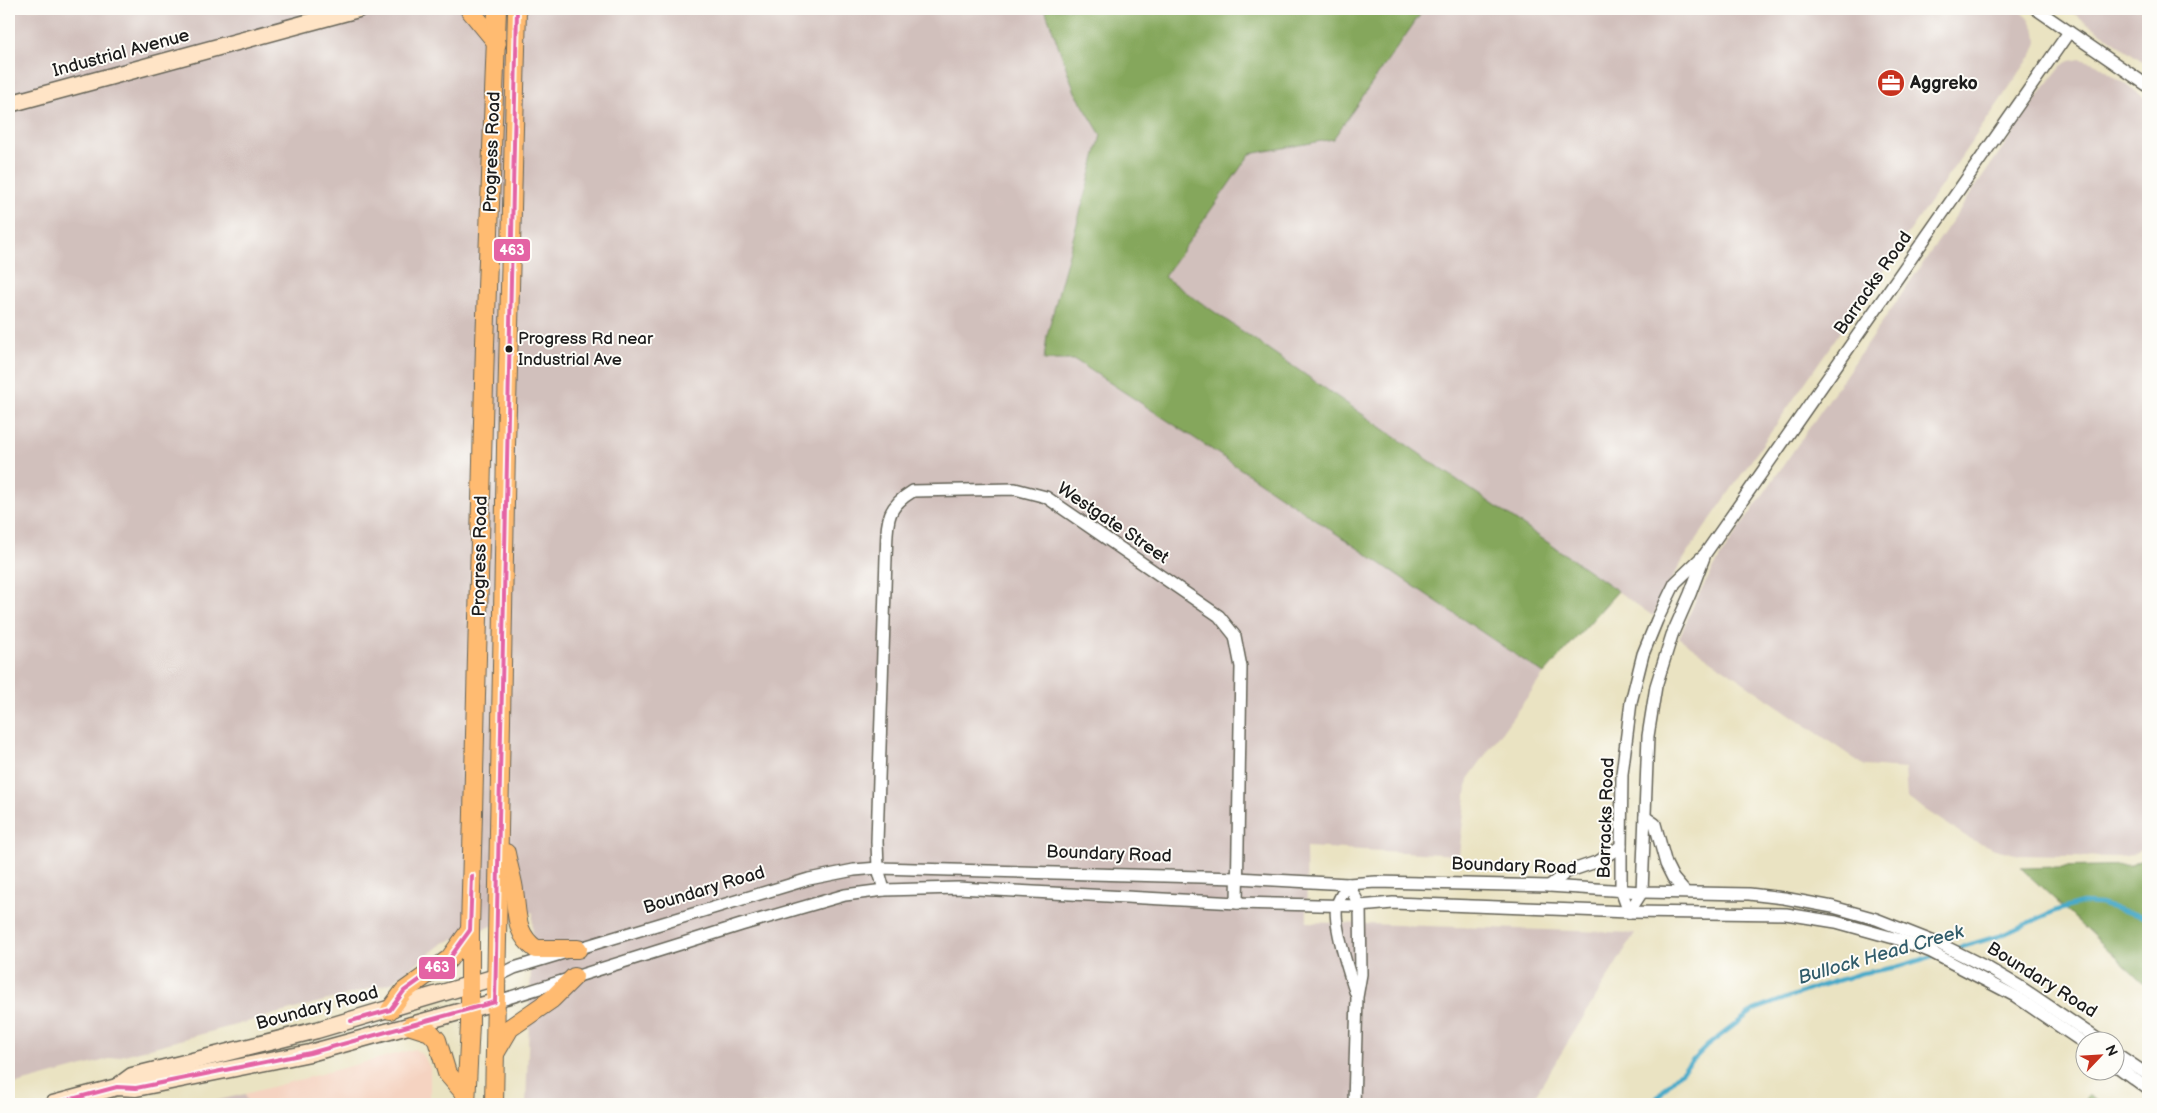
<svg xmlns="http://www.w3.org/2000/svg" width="2157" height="1113" font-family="'Balsamiq Sans',sans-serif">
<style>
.built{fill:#f5d3c1}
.industrial{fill:#d1c0bc}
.forest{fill:#85a75b;stroke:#50623c}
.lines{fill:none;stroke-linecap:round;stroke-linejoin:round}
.stream{stroke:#4aaac9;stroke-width:4.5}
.street-casing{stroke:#646256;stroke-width:14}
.secondary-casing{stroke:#646256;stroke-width:19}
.primary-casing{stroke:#646256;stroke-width:20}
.street{stroke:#fff;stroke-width:11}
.secondary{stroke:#ffe4c6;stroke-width:16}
.primary{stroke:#ffbb71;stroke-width:18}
.bus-1-casing{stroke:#fdfcf7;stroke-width:8}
.bus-1{stroke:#e463a4;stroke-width:4}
.bus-dot{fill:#1c1c1c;stroke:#fdfcf7;stroke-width:2}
.labels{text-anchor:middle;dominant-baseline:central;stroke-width:4;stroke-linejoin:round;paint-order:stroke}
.bus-label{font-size:17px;fill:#1c1c1c;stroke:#fdfcf7;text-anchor:start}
.street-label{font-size:18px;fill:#1c1c1c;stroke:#fdfcf7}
.poi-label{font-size:18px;font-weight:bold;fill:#1c1c1c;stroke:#fdfcf7;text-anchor:start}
.water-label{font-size:19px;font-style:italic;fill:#315c6a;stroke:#fdfcf7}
.line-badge{stroke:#fdfcf7;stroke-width:2}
.badge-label{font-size:14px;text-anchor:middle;font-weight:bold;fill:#fff}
</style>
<rect width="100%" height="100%" fill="#fdfcf7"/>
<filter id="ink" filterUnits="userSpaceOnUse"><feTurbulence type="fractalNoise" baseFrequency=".02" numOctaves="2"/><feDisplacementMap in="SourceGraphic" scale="10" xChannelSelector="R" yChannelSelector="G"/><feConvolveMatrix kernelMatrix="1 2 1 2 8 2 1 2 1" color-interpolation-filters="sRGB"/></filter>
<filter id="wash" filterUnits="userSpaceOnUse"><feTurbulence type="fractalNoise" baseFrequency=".0096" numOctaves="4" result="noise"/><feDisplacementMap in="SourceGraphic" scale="20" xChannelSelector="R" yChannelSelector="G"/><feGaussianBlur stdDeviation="1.12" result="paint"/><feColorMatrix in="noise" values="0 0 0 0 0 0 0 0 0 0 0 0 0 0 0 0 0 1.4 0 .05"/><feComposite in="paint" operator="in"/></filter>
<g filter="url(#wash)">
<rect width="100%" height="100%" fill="#eae3c2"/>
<polygon class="built" points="415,1049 424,1056 430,1068 430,1104 248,1104 245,1094"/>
<g class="industrial">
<polygon points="9,9 1045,9 1075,92 1101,135 1047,335 1044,360 1075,360 1208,447 1544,674 1468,779 1459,855 1306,847 1307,922 1635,933 1530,1104 526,1104 533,912 443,943 391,983 9,1086"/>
<polygon points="1424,9 2017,9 2030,20 2036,31 2037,42 2033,53 1688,552 1666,589 1653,616 1164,277 1250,154 1333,139"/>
<polygon points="2067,9 2148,9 2148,65 2096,29"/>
<polygon points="2080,59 2095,63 2148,100 2148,844 2132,855 2119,857 2019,855 1995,849 1970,839 1907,798 1905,769 1865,766 1679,638 1696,599 1722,554 2046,85 2061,66 2070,61"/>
<polygon points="245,1094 248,1104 201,1104"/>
</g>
<g class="forest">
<polygon points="1045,9 1424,9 1333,139 1250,154 1164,277 1618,591 1544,674 1208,447 1075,360 1044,360 1047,335 1101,135 1075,92"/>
<polygon points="2148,857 2148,987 2021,868 2132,865"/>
<polygon points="2088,1095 2102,1104 2082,1104"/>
</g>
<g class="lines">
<g class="stream">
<polyline points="1955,949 2002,935 2055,911 2082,903 2100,904 2148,918"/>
<polyline points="1652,1104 1667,1086 1707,1046 1754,1010 1820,986 1862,973 1897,967 1933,956"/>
</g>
</g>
</g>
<g filter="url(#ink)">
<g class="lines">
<defs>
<g id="street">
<polyline points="2036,9 2148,86"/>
<polyline points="1645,817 1655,824 1666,864 1673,878 1685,892"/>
<polyline points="1348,884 1360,906 1361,974 1357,997 1354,1104"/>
<path d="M1348,884c-4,7 -9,14 -11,21 -5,18 13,71 19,89"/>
<polyline points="1549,886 1567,872 1599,861 1621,846"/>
<path d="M884,890l-6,-22 -1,-26 9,-285c2,-33 -3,-48 27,-66l102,-2 31,8 173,119 16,20 6,31 -4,236"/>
<polyline points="1629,912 1621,890 1621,846 1622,774 1631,702 1643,654 1657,620 1675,583 1705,554 2069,32"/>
<polyline points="1629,912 1642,892 1648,736 1656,686 1672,635 1690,594 1704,557"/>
<polyline points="496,977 514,968 809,879 854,870 878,868 1237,878 1348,884 1376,882 1549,886 1642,892 1749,894 1784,898 1833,907 1876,919 1942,945 1988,968 2019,986 2099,1040"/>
<polyline points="495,1002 741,925 845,895 884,890 958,888 1237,903 1360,906 1393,903 1629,912 1786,914 1836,922 1901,940 1931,952 2015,996 2084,1043"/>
<polyline points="2114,1052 2148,1075"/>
<polyline points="2114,1064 2148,1089"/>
</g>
<g id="secondary">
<polyline points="9,104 358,9"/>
<polyline points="117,1087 132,1076 317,1030 496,977"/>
<polyline points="53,1104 117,1087 136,1088 310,1053 495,1002"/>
</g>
<g id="primary">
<polyline points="469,9 497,43"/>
<path d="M506,853c2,11 5,21 7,31 5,25 0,49 23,65h42"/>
<polyline points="390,1010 404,991 449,959 470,930"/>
<polyline points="411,1026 430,1032 437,1040 447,1073 466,1095"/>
<polyline points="496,1052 510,1028 552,999 574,977"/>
<polyline points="466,1104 470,1024 470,930 485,344 497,9"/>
<polyline points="494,1104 506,447 517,9"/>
</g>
</defs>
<use href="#street" class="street-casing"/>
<use href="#secondary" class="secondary-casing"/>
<use href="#primary" class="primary-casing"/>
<use href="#street" class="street"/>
<use href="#secondary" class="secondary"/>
<use href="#primary" class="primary"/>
<defs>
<g id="bus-1">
<polyline points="351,1021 390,1010 404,991 449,959 470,930 472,876"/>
<polyline points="53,1104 117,1087 136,1088 310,1053 495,1002 517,9"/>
</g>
</defs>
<use href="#bus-1" class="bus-1-casing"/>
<use href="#bus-1" class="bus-1"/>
</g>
</g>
<defs>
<symbol id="office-disc" viewBox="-11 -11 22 22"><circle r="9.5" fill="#c8321e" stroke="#fdfcf7"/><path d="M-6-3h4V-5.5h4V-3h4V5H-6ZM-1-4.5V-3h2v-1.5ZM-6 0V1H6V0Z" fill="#fff"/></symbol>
</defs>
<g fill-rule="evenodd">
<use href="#office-disc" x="1875" y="67" width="32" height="32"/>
</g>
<circle class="bus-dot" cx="509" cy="349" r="4.5"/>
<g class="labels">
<g class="bus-label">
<text x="518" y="339">Progress Rd near<tspan x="518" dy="21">Industrial Ave</tspan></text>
</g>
<g class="street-label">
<text transform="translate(121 53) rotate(-15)">Industrial Avenue</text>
<text transform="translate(492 152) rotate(-88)">Progress Road</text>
<text transform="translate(1873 283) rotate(-55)">Barracks Road</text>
<text transform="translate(1113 523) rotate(34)">Westgate Street</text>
<text transform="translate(480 556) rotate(-89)">Progress Road</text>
<text transform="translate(1606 818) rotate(-88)">Barracks Road</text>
<text transform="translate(1109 854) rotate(2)">Boundary Road</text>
<text transform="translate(1514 866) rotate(2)">Boundary Road</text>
<text transform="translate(704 890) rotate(-17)">Boundary Road</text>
<text transform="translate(2042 980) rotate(32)">Boundary Road</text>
<text transform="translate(317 1008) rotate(-15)">Boundary Road</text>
</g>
<g class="poi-label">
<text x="1910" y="83">Aggreko</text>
</g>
<g class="water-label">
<text transform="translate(1881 955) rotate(-16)">Bullock Head Creek</text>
</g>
</g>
<g class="line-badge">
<rect x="493" y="238" width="38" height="24" rx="5" fill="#e463a4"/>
<rect x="418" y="956" width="38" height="24" rx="5" fill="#e463a4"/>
</g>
<g class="badge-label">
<text x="512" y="255">463</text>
<text x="437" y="972">463</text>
</g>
<rect width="2157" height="1113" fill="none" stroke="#fdfcf7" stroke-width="30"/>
<g transform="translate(2100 1056) rotate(65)"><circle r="24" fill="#fdfcf7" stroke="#a3a29f"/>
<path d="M0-4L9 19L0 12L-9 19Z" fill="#c8321e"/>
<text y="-8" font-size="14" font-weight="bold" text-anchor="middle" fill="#1c1c1c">N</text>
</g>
</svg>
